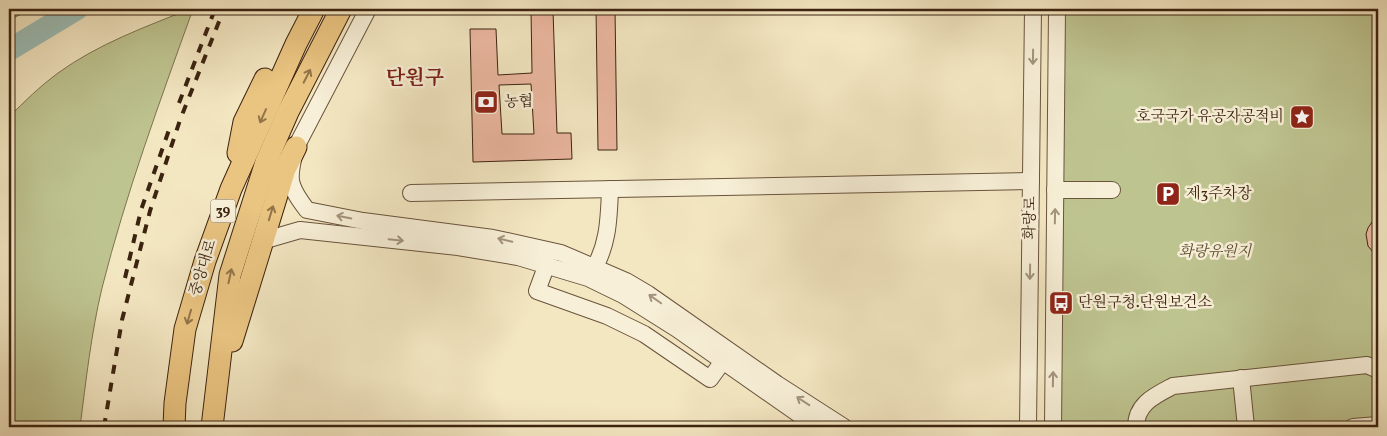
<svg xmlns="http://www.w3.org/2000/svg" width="1387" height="436" font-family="Vollkorn,'Noto Serif KR',serif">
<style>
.green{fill:#bec490;stroke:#7d7450}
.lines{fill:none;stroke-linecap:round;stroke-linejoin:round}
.river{stroke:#9cbfb7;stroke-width:22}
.building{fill:#ebb7a0;stroke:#3c2310;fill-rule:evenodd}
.minor-casing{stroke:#6a543c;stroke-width:18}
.major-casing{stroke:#3c2310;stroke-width:23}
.minor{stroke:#f7efd7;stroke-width:16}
.major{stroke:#eac481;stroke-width:21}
.rail{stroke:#3c2310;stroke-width:4;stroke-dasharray:9 9;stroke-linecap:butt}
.oneway{stroke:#a3937d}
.oneway2{stroke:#937448}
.labels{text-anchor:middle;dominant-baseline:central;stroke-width:5;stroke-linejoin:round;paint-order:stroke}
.shield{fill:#f7efd7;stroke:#74604c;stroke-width:1}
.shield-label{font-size:14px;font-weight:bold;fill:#3c2310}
.poi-label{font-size:15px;fill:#3c2310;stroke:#f7efd7;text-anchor:start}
.street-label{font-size:15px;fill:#3c2310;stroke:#f7efd7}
.park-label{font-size:15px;font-style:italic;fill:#5c4b30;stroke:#f7efd7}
.district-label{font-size:20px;font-weight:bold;fill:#7a1f14;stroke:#f7efd7}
</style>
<rect width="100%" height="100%" fill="#f3e7c2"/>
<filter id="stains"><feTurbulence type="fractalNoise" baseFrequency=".004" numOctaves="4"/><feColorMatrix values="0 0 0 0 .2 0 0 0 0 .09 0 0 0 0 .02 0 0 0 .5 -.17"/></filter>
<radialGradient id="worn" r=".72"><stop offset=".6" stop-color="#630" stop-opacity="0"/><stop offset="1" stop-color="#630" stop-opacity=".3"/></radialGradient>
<g class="green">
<polygon points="9,9 32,9 9,20"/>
<path d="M190,9h3c-33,92 -67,184 -91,279 -11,46 -16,93 -22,139h-71v-310c15,-15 31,-31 49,-44 40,-29 87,-46 132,-64z"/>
<polygon points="1056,9 1378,9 1378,427 1049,427"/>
</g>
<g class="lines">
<polyline class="river" points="9,50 77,9"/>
</g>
<g class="building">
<polygon points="596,9 615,9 617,150 598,150"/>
<path d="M531,10h22l4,123h14l1,26 -99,3 -3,-133h26l2,46 34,-2zM531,84l3,50h-32l-3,-49z"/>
<polygon points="1378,213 1378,258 1368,246 1366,234 1368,228"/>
</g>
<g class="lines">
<defs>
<g id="minor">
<path d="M368,9l-72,138c-8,31 -9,37 11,63l56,11 130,17 68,15 65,28 22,13 129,90 67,43"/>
<polyline points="1055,190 1112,190"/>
<polyline points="411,193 1031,181"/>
<polyline points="262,241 300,230 458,247 518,257 588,278 623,295 677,329 817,427"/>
<polyline points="547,264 537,291 607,316 644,334 710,379 723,361"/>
<path d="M589,276c19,-26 20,-56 21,-87"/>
<polyline points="1241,378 1246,427"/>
<polyline points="1028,427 1033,9"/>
<polyline points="1053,427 1057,9"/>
<path d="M1136,427c0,-23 18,-31 37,-41l194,-21 11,5"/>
<polyline points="1353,427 1378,425"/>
</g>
<g id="major">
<polyline points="238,153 244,122 265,79"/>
<polyline points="232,341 285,169 296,147"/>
<polyline points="174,427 175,403 185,329 205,261 231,189 296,44 314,9"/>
<polyline points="212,427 230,275 266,162 288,112 341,9"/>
</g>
</defs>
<use href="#minor" class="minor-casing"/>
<use href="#major" class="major-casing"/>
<use href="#minor" class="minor"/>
<use href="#major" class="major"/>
<g class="rail">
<polyline points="179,103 215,9"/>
<polyline points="125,278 141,210 170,127"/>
<polyline points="104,427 122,320 150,211 180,120 224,9"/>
</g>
</g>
<defs><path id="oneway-shaft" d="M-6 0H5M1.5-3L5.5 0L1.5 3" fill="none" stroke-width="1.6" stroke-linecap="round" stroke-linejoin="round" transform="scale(1.25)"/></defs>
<g class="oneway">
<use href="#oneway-shaft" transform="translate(1033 57) rotate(91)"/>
<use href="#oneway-shaft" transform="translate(1055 216) rotate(-89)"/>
<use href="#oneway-shaft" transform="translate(344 217) rotate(-169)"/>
<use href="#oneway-shaft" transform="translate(396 240) rotate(6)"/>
<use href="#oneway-shaft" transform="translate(505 240) rotate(-167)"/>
<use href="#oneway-shaft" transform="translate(1030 272) rotate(91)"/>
<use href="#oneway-shaft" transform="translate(655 299) rotate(-145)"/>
<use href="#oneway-shaft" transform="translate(1053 379) rotate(-89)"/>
<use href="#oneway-shaft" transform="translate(803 401) rotate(-147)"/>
</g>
<g class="oneway2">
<use href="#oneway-shaft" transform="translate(307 76) rotate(-63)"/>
<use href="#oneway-shaft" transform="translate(263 116) rotate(114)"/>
<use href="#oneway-shaft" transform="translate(271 213) rotate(-73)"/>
<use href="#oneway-shaft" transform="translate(230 276) rotate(-78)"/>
<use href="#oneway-shaft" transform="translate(189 317) rotate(106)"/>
</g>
<defs>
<symbol id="bank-square" viewBox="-11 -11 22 22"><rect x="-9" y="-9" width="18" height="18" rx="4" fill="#8f2418" stroke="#f7efd7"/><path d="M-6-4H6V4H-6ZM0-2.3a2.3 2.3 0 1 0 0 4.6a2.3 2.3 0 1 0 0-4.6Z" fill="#fff"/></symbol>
<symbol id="sight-square" viewBox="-11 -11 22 22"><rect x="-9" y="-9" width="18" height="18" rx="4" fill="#8f2418" stroke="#f7efd7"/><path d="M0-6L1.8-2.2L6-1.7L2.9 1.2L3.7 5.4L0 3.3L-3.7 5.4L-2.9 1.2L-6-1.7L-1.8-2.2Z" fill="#fff"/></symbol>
<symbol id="parking-square" viewBox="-11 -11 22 22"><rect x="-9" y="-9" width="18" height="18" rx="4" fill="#8f2418" stroke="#f7efd7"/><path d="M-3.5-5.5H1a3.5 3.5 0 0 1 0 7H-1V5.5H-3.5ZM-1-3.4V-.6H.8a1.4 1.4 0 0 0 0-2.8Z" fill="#fff"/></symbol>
<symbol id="bus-square" viewBox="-11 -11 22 22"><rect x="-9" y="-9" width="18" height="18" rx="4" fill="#8f2418" stroke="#f7efd7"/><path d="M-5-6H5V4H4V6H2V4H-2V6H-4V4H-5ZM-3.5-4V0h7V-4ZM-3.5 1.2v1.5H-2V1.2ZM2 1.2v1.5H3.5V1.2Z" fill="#fff"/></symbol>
</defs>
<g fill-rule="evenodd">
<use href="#bank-square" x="472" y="88" width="28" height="28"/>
<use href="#sight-square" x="1288" y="103" width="28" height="28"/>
<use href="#parking-square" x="1154" y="180" width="28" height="28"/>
<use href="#bus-square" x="1047" y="289" width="28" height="28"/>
</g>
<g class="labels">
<rect class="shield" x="210.5" y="199.5" width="25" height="23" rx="4"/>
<g class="shield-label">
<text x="223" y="211">39</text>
</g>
<g class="poi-label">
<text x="504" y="102">농협</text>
<text x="1284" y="117" text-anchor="end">호국국가 유공자공적비</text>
<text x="1186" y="194">제3주차장</text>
<text x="1078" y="303">단원구청.단원보건소</text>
</g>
<g class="street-label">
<text transform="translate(1031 218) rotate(-89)">화랑로</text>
<text transform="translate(204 268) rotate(-73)">중앙대로</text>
</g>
<g class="park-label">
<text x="1215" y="252">화랑유원지</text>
</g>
<g class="district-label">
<text x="415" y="79">단원구</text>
</g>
</g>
<rect width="1387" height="436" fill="none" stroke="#f3e7c2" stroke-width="30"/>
<rect x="10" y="10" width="1367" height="416" fill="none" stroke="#3c2310" stroke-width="2.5"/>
<rect x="15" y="15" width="1357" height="406" fill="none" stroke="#3c2310"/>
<rect width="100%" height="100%" filter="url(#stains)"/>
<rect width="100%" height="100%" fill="url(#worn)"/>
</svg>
